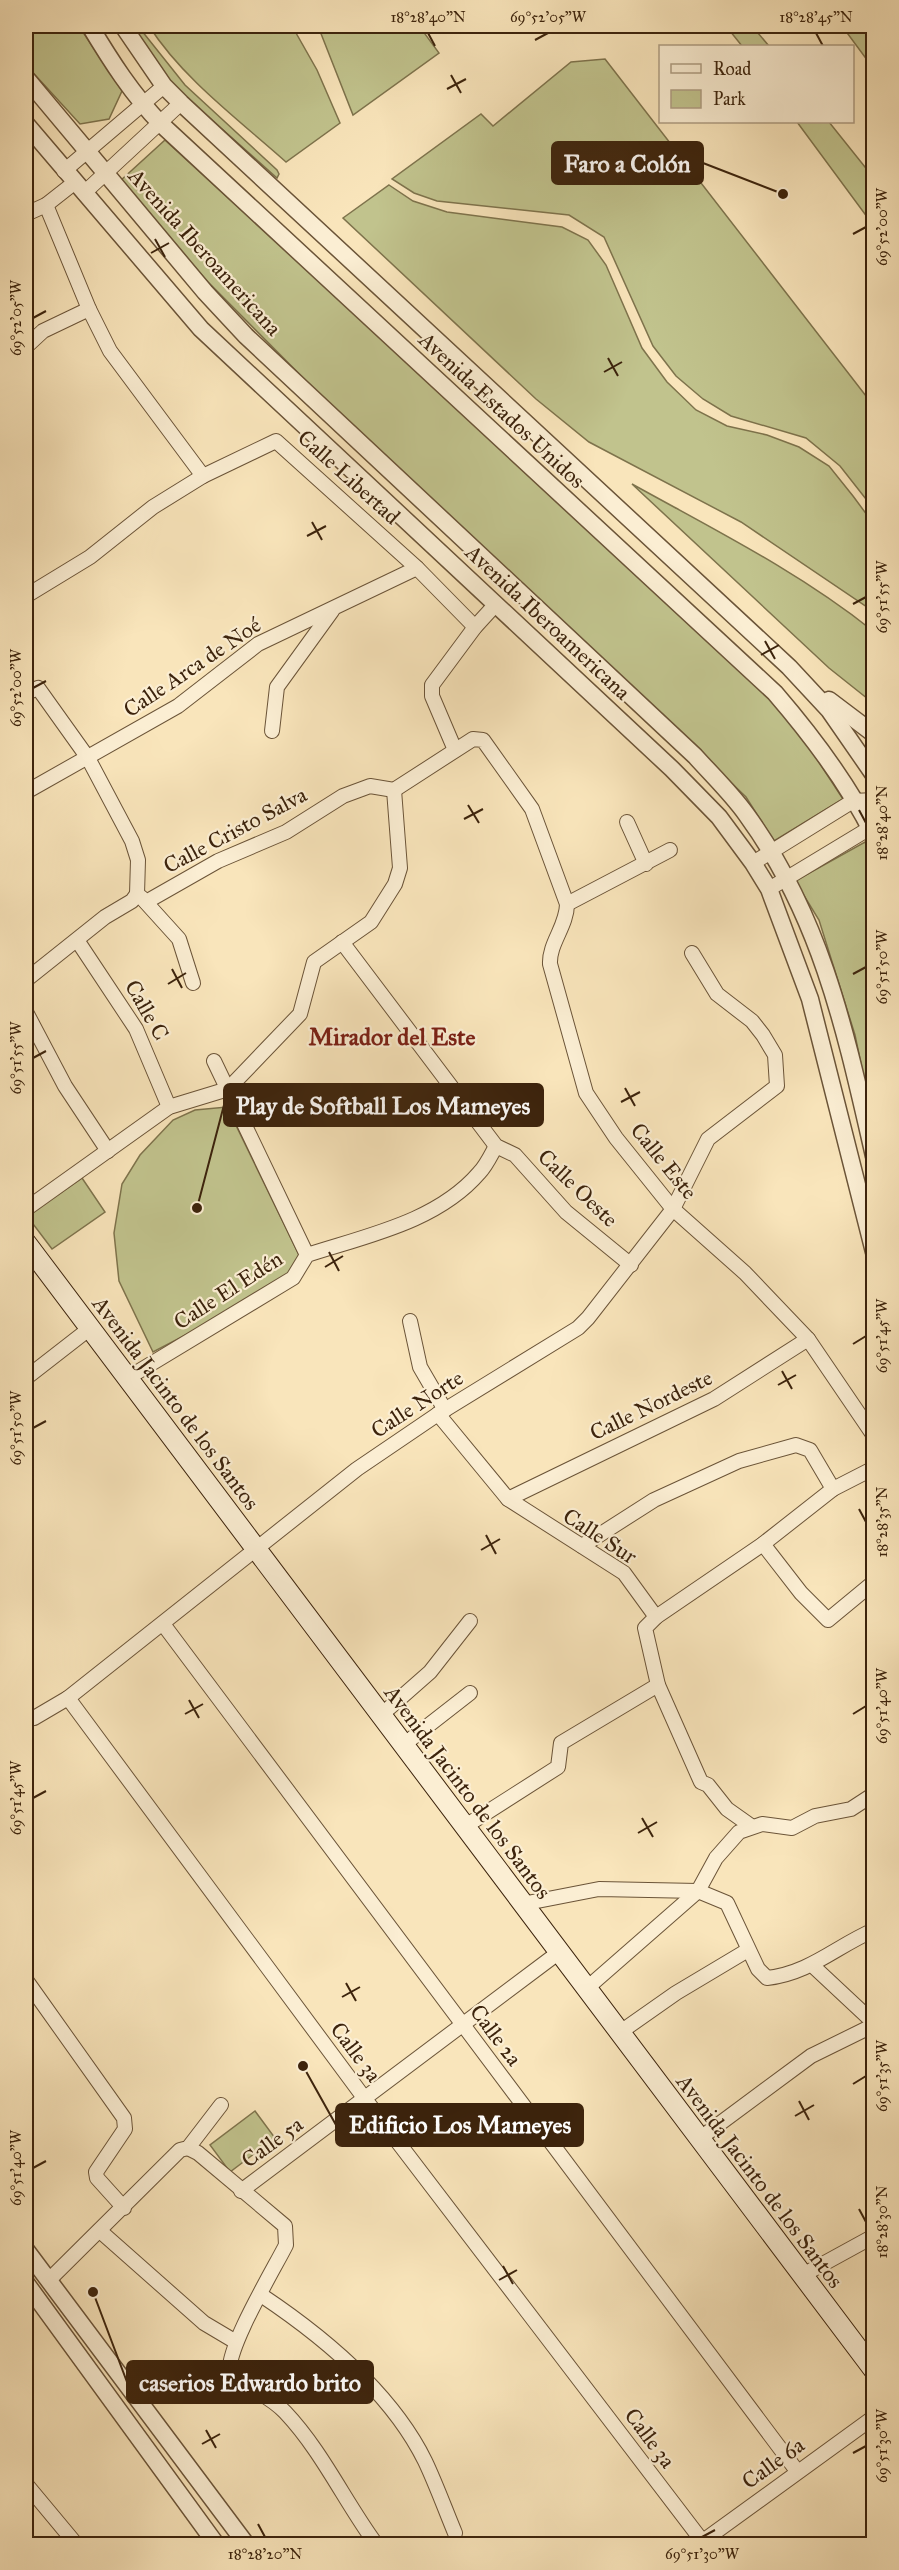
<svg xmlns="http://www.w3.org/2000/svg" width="899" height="2570" font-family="'IM FELL Great Primer',serif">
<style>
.green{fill:#c1c38d;stroke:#7e734c;stroke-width:1.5}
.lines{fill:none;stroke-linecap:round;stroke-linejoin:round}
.minor-casing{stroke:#6b5438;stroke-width:16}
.tertiary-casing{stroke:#6b5438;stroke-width:19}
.secondary-casing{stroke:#3c230c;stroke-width:22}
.minor{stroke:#fbeed3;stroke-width:14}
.tertiary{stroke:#fbeed3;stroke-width:16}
.secondary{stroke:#fbeed3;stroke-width:20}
.ticks{fill:none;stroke:#3c230c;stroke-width:2}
.labels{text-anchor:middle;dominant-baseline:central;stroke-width:4.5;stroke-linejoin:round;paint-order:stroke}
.street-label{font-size:22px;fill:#3c230c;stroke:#fbeed3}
.neighbourhood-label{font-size:24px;font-weight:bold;fill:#7a1f14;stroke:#fbeed3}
.leader{fill:none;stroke:#3c230c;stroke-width:2}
.callout-dot{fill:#3c230c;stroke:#fbeed3;stroke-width:2}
.callout{fill:#3c230c;stroke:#3c230c;stroke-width:2}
.callout-label{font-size:24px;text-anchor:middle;font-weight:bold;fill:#fff}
.neatline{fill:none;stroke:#3c230c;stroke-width:2}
.ticks-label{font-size:15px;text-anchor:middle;fill:#3c230c}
</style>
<rect width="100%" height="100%" fill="#f9e5bb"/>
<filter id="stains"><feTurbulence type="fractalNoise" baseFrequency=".00333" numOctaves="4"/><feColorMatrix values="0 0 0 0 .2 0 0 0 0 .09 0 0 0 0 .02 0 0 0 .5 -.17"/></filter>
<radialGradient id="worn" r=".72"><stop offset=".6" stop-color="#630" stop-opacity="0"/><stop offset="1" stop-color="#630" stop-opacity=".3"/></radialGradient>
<g class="green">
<polygon points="26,26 79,26 122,91 109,119 80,124 26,65"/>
<polygon points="129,26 138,26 185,85 277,170 279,174 277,178 179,91 148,56"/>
<path d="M149,26h143l25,44 23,53 -54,39c-47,-42 -103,-83 -137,-136z"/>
<polygon points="318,26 436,26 425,34 439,53 353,115"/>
<polygon points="726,26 752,26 769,46 742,46"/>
<polygon points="842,26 871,26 873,30 873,68"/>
<polygon points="605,59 873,405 873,508 840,466 806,438 731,416 703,399 676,376 653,346 604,237 569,215 437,201 414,193 392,179 481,114 493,126 571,62"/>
<polygon points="797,122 829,122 873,177 873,225"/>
<polygon points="165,140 452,403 788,715 843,799 774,841 746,797 583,640 335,410 208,282 120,181"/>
<polygon points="389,185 413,201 447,212 562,227 588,240 606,265 642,348 667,382 696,410 727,426 767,435 799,447 829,466 853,496 873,523 873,611 741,522 589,442 536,399 343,218"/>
<path d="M632,484c83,46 167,88 241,147v72l-44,-35z"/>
<polygon points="865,842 873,858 873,1122 855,1035 819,920 795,881"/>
<polygon points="227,1107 301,1259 291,1280 153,1352 119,1281 114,1233 122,1184 140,1155 173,1120 195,1110"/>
<polygon points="82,1178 105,1212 52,1249 27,1216"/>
<polygon points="255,2111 275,2138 230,2172 210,2145"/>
</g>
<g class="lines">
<defs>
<g id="minor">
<polyline points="64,171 164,86"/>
<polyline points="84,193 181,103"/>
<polyline points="46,205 89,309 110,351 203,476"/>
<polyline points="26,214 46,205 74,183"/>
<polyline points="29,344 43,331 89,309"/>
<polyline points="26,596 90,557 153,507 203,476 276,441 417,568 475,627"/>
<polyline points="26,693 38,688 88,758 132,841 138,860 137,894"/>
<polyline points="272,731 277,687 332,611"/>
<polyline points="455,750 432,696 432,685 475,627 496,604"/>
<polyline points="26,792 178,706 258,644 417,568"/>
<polyline points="627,822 646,864"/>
<polyline points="753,863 853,801 874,800"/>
<polyline points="769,889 870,828 874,823"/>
<polyline points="141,897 179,939 193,983"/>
<path d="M146,902l72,-41 68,-29 57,-36 27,-10 24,4 79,-51 10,1 49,69 35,95c0,22 -18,39 -17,60l36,129 30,45 57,71 72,64 63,66 66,97"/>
<polyline points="567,904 670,850"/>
<polyline points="77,940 136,1029 169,1107"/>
<polyline points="342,942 496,1146 515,1155 566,1212 631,1265"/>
<polyline points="26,980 105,917 132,901 137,894"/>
<polyline points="26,1012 65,1086 108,1151"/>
<polyline points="214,1061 307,1255"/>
<polyline points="26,1209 169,1107 228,1089 300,1014 314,962 371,922 395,884 400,868 394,790"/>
<polyline points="410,1321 420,1367 445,1410"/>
<polyline points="26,1378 89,1329"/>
<path d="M126,1379l167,-101 14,-23c58,-19 130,-33 172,-82 7,-7 12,-18 17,-27"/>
<polyline points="438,1414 508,1499 624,1573 656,1617 645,1628 658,1685 701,1782 708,1785 727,1809 751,1826"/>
<polyline points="508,1499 714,1399 808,1339"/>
<polyline points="763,1544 801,1593 828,1620 874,1582"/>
<polyline points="582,1546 654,1500 739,1461 796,1445 810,1450 833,1489"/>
<polyline points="656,1617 763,1544 833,1489 874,1468"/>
<polyline points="163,1624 797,2471"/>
<polyline points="68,1698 365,2099 703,2542"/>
<polyline points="380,1716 430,1672 470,1621"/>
<polyline points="26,1719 34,1718 68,1698 357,1469 438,1414 578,1328 588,1318 673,1209 708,1139 777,1086 775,1055 763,1035 752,1021 717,994 692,953"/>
<polyline points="402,1746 470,1693"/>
<polyline points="464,1827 558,1767 561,1743 658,1685"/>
<path d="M522,1904l77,-15 99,2 29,12 31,66 9,9c43,-5 68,-31 107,-48"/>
<polyline points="813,1966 874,2023"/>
<polyline points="26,1980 124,2118 125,2129 96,2172 97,2178 124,2208"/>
<polyline points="586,1989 698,1891 716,1858 739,1832 762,1824 792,1828 815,1816 851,1809 874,1794"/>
<polyline points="619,2033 676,1993 748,1950"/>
<polyline points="699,2139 811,2056 874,2025"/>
<path d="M188,2148l10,5 87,73 1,19c-12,24 -61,105 -56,128 16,15 38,21 55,39 37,39 60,90 91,132"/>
<polyline points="241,2191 558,1953"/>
<polyline points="100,2231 204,2323 236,2342"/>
<polyline points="801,2276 874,2236"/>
<polyline points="49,2280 180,2150 188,2148 221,2105"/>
<path d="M261,2295c63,42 130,97 164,166 11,23 20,48 30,72"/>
<polyline points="26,2484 76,2544"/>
<polyline points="699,2544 874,2417"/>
</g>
<g id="tertiary">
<path d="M90,26c21,35 42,68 71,98l614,569c37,43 74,92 99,143"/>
<polyline points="123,26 164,86 181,103 789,667 829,710 874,775"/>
<path d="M26,78l179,214 41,44 449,420c17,19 36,37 51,58 76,104 100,220 128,342"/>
<polyline points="26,124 201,329 672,769 719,817 753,863 769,889 810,999 874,1252"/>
<polyline points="829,700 874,734"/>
<polyline points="26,2250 246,2544"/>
<polyline points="26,2283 216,2544"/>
</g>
<polyline id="secondary" points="26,1243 874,2370"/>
</defs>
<use href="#minor" class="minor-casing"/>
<use href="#tertiary" class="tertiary-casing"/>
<use href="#secondary" class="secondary-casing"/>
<use href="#minor" class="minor"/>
<use href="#tertiary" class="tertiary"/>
<use href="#secondary" class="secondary"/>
</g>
<path class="ticks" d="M428,33l7,13M816,33l7,13M535,40l13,-7M451,75l10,18M447,89l19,-10M853,234l13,-7M155,239l10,18M151,253l18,-10M33,318l13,-7M608,358l10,18M604,372l18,-10M312,522l10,18M307,536l19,-10M853,604l13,-7M765,641l10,18M761,655l18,-10M33,688l13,-7M468,805l11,18M859,810l7,13M464,819l19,-10M172,969l10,19M853,974l13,-7M168,984l18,-11M33,1058l13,-7M625,1088l10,18M621,1102l19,-10M329,1252l10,19M325,1267l18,-11M853,1344l13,-8M782,1371l10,18M778,1385l18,-10M33,1428l13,-7M859,1509l7,13M486,1535l10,19M481,1550l19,-11M189,1700l10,18M185,1714l18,-10M853,1714l13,-8M33,1798l13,-7M642,1818l11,19M638,1833l19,-11M346,1983l10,18M342,1997l18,-10M853,2084l13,-8M799,2101l10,19M795,2116l19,-11M33,2168l13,-7M859,2209l7,13M503,2266l10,18M499,2280l18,-10M206,2430l10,18M202,2444l18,-10M853,2453l13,-7M258,2524l7,13M702,2537l13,-7"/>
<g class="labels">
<g class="street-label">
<text transform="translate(205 252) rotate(48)">Avenida Iberoamericana</text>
<text transform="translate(502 410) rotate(43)">Avenida Estados Unidos</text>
<text transform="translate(349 477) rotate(42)">Calle Libertad</text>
<text transform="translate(548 622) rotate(43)">Avenida Iberoamericana</text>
<text transform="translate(192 667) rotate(-34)">Calle Arca de Noé</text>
<text transform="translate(235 830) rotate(-28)">Calle Cristo Salva</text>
<text transform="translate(147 1010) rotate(60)">Calle C</text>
<text transform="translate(664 1161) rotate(51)">Calle Este</text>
<text transform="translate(578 1188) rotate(44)">Calle Oeste</text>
<text transform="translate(228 1290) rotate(-33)">Calle El Edén</text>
<text transform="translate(176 1403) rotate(53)">Avenida Jacinto de los Santos</text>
<text transform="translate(417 1404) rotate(-33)">Calle Norte</text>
<text transform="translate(651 1405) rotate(-26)">Calle Nordeste</text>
<text transform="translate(600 1536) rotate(33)">Calle Sur</text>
<text transform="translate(468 1792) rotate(53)">Avenida Jacinto de los Santos</text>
<text transform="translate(496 2035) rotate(53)">Calle 2a</text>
<text transform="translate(356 2052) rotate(53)">Calle 3a</text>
<text transform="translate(272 2142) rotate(-36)">Calle 5a</text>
<text transform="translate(760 2181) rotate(53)">Avenida Jacinto de los Santos</text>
<text transform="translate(650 2438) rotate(53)">Calle 3a</text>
<text transform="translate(773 2463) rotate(-36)">Calle 6a</text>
</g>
<g class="neighbourhood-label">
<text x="392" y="1037">Mirador del Este</text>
</g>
</g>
<path class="leader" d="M783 194L703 163M197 1208L224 1105M303 2066L336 2125M93 2292L127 2382"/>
<g class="callout-dot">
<circle cx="783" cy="194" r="6"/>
<circle cx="197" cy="1208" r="6"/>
<circle cx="303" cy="2066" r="6"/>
<circle cx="93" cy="2292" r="6"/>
</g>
<g class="callout">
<rect x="552" y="142" width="151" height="42" rx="6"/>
<rect x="224" y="1084" width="319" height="42" rx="6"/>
<rect x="336" y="2104" width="247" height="42" rx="6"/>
<rect x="127" y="2361" width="246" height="42" rx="6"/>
</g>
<g class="callout-label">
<text x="627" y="172">Faro a Colón</text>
<text x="383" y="1114">Play de Softball Los Mameyes</text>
<text x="460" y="2133">Edificio Los Mameyes</text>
<text x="250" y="2391">caserios Edwardo brito</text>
</g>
<rect width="899" height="2570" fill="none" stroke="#f9e5bb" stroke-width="66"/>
<rect x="659" y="45" width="195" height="78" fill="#fbeed3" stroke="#af9d83" stroke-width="1.5"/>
<rect x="671" y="64" width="30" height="9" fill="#fbeed3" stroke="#af9d83" stroke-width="1.5"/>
<text x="713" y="75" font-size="18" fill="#3c230c">Road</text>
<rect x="671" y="90" width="30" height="18" fill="#c1c38d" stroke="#af9d83" stroke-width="1.5"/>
<text x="713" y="105" font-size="18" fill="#3c230c">Park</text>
<rect x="33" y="33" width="833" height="2504" class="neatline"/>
<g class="ticks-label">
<text x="428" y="22">18°28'40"N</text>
<text x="548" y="22">69°52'05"W</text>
<text x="816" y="22">18°28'45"N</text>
<text transform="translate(882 227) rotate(-90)" y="5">69°52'00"W</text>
<text transform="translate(16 318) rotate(-90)" y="5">69°52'05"W</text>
<text transform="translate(882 597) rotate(-90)" y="5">69°51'55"W</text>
<text transform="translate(16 688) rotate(-90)" y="5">69°52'00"W</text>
<text transform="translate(882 823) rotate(-90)" y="5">18°28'40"N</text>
<text transform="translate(882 967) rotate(-90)" y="5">69°51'50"W</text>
<text transform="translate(16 1058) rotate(-90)" y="5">69°51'55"W</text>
<text transform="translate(882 1336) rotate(-90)" y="5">69°51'45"W</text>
<text transform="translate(16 1428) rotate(-90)" y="5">69°51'50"W</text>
<text transform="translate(882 1522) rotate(-90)" y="5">18°28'35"N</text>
<text transform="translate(882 1706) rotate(-90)" y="5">69°51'40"W</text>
<text transform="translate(16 1798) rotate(-90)" y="5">69°51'45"W</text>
<text transform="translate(882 2076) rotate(-90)" y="5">69°51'35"W</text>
<text transform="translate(16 2168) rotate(-90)" y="5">69°51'40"W</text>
<text transform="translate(882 2222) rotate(-90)" y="5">18°28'30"N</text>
<text transform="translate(882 2446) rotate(-90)" y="5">69°51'30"W</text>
<text x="265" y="2559">18°28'20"N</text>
<text x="702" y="2559">69°51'30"W</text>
</g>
<rect width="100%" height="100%" filter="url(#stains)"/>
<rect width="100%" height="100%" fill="url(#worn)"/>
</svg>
